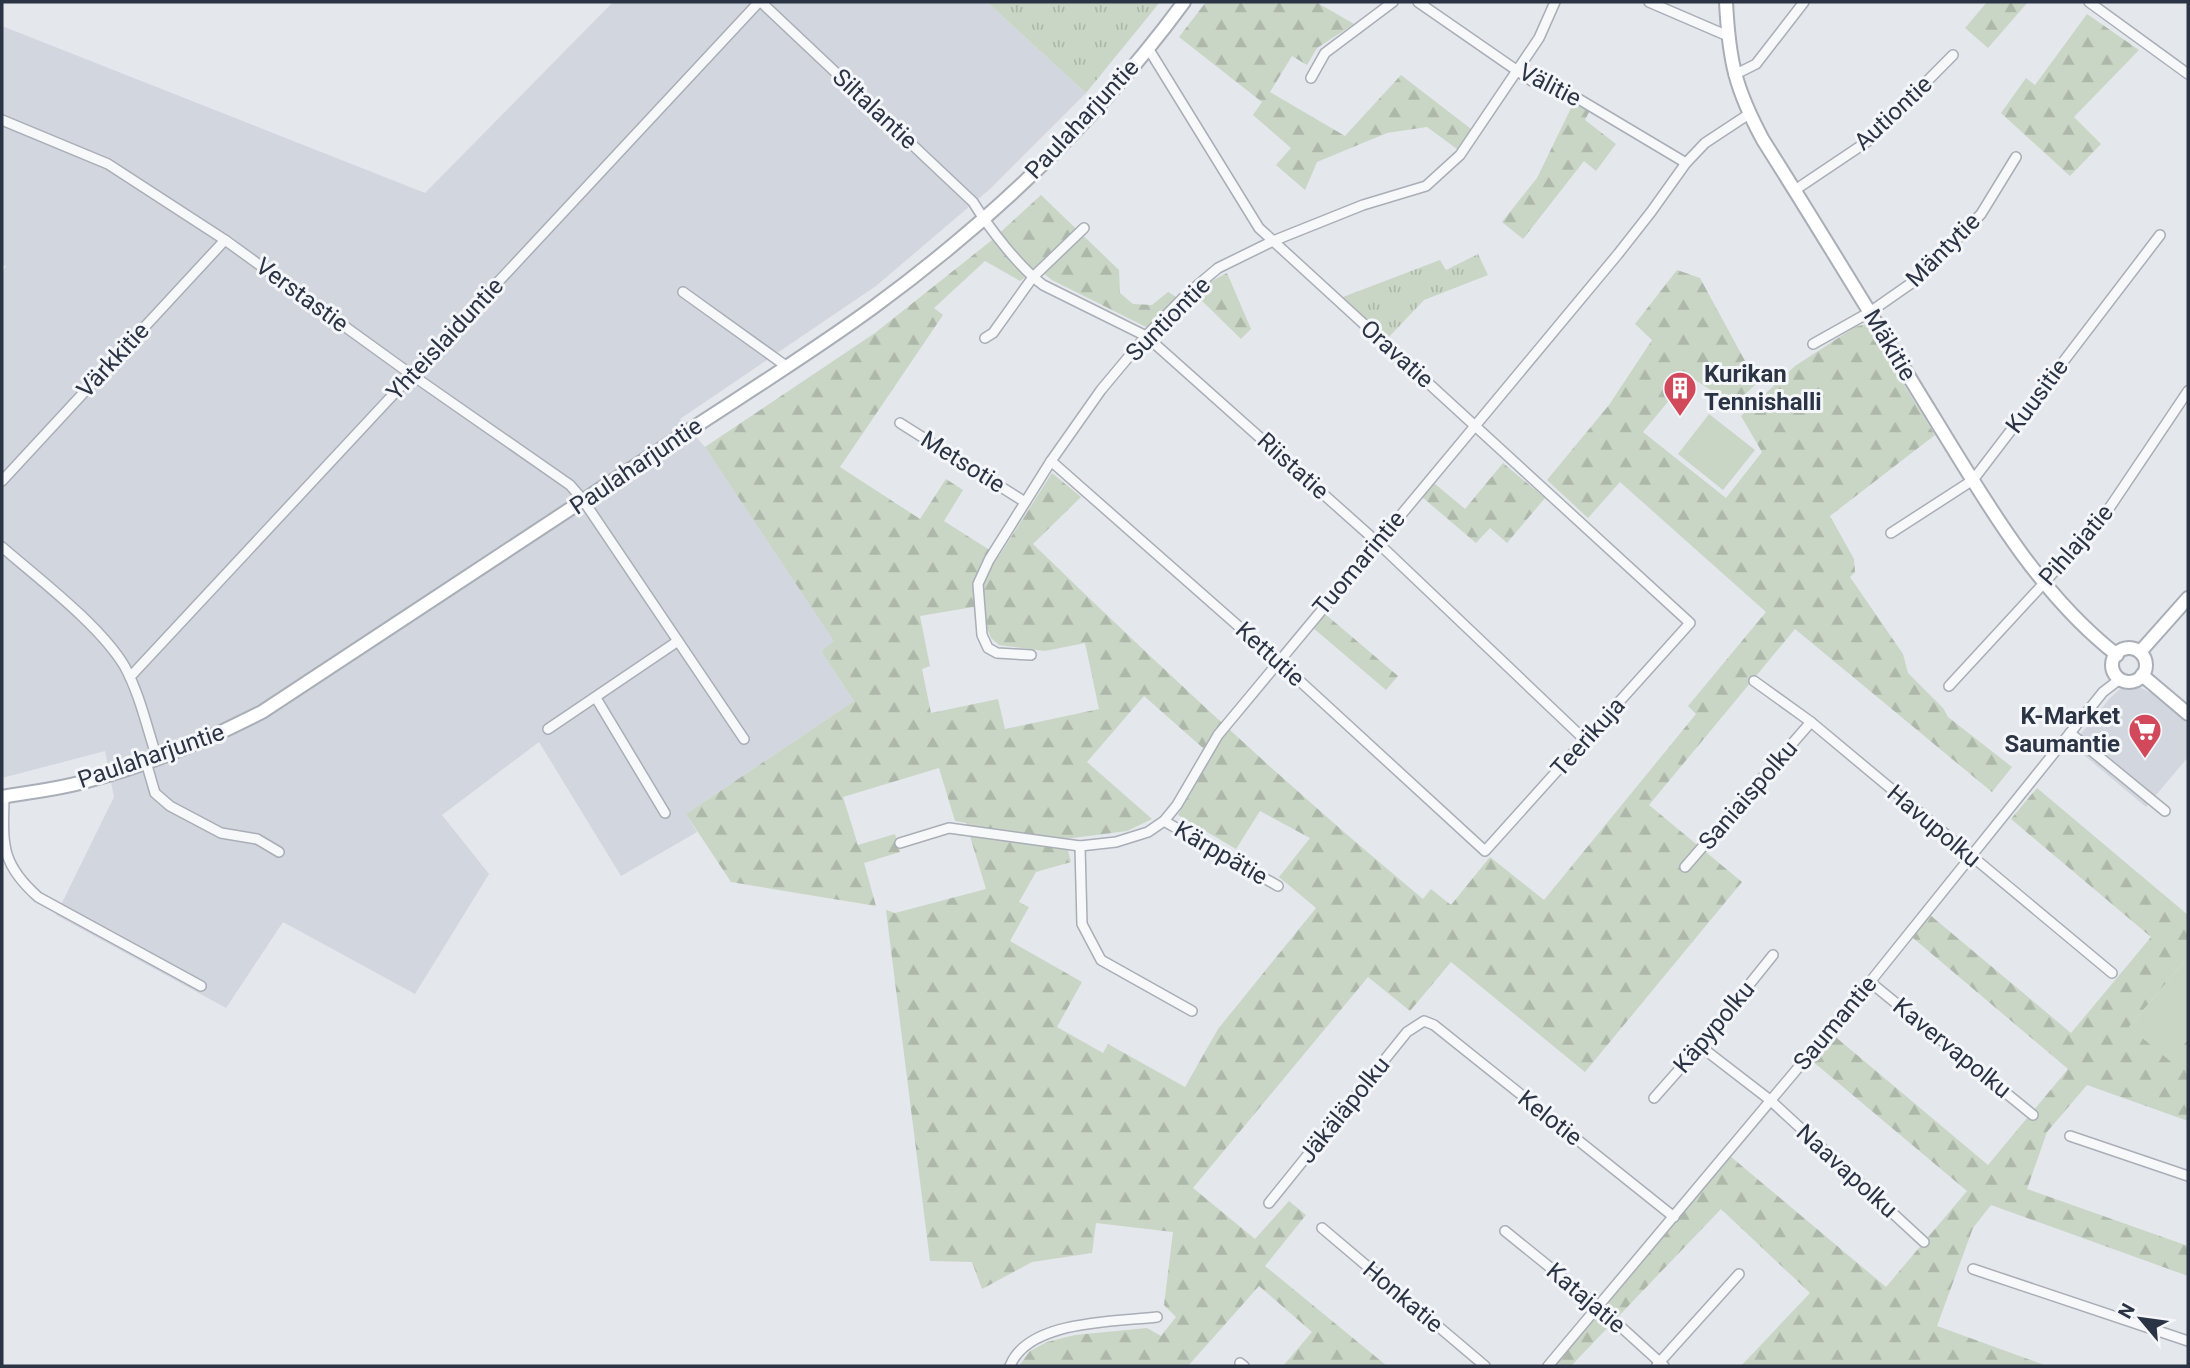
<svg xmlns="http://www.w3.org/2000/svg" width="2190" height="1368" font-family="Roboto,sans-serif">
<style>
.built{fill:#d2d6de}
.grass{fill:url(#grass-tufts)}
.forest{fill:url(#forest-firs);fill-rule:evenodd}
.pitch{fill:#c9d6c5}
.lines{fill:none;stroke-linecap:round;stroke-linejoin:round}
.street-casing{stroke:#a9aeb7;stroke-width:12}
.secondary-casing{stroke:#a9aeb7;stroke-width:16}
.street{stroke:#f7f8fa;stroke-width:9}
.secondary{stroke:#fff;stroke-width:12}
.labels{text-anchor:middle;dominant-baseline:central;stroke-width:6;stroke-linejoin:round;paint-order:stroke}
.street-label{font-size:24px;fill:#2b3445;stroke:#f4f6f9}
.poi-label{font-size:24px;font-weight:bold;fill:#2b3445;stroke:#f4f6f9;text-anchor:start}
</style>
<defs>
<pattern id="grass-tufts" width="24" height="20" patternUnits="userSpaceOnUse" patternTransform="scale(1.75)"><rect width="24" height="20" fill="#c9d6c5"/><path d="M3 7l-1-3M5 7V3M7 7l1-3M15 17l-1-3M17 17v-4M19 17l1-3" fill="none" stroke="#adb8ab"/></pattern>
<pattern id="forest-firs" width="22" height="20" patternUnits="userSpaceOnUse" patternTransform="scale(1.75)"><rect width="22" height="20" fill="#c9d6c5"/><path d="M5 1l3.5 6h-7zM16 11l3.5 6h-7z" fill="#adb8ab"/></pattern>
</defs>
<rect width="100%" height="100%" fill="#e4e7ec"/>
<g class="built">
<polygon points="613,2 987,2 1086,93 991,188 876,286 680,419 705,447 835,641 821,651 854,701 686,814 697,832 621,876 539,742 442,815 489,874 415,994 283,922 226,1008 56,915 114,797 105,751 2,778 2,272 6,266 2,265 2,26 425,193"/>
<polygon points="2130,687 2141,688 2151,693 2188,724 2188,757 2146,807 2072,745 2110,698 2120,689"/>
</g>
<g class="grass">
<polygon points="987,2 1160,2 1086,93"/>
<polygon points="1478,254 1488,275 1424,300 1387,339 1343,297 1440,260 1446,270"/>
</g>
<g class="forest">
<polygon points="1206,2 1316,2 1354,24 1317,48 1307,65 1292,56 1270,92 1345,136 1401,75 1471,129 1457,149 1427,127 1387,133 1317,162 1305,190 1276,165 1291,148 1253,115 1262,102 1179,37"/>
<polygon points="1987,2 2028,2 1988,48 1965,28"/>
<polygon points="2087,14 2139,50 2074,117 2101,144 2070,176 2001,113 2026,78 2035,85"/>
<polygon points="1573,104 1590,110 1585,120 1616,144 1596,171 1584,161 1523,239 1502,222 1537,178"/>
<path d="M1041,195l78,75 1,23 13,11 19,1 16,-13 10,6 -30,30 -96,-48 -15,-12 -17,13 -35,-20 -51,47 9,7 -103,152 80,52 26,-40 17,11 -19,31 55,35 53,-83 29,24 -48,47c127,123 254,242 390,355l8,-10 20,16 39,-48 54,43 152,-186 -8,-8 78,-94 -146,-130 -32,36 -41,-38 62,-75 43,-65 -17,-16 42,-54 23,8 57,105 -23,22 -45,-29 -46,56 83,66 36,-46 -21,-36 54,-50 60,-39 11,-3 69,111 -105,81 24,43 1,13 -5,5 53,77 5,19 35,35 5,9 64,50 -20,25 -197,-163 -146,176 93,77 -157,190 -134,-110 -41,49 -42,-34 -175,211 62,51 34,-38 17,14 -41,51 122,100h-104l29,-34 -53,-46 -71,80h-169l11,-15 17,-9 28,-7 72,-7 14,8 15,-19 -12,-12 9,-73 -77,-9 -4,30 -60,9 -50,27 -10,-27 -42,-1 -44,-351 9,3 91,-24 -20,-66 -11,-2 -16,-53 -96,29 15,48 37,-11 5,18 -36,11 12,43 -145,-24 -45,-68 168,-113 -33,-50 13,-10 -129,-194 170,-114 117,-93zM985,605l2,23 4,10 8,7 46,6 40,-8 14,66 -94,20 -7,-30 -67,14 -9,-44 8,-3 -10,-50zM1144,696l68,60 -34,59 58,34 24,-38 50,27 -31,39 37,31 -98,121 -33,58 -77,-43 -5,9 -46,-26 25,-45 -72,-41 19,-34 -10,-5 17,-30 35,-10 -6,-23 62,-8 25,-12 -65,-57z"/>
<polygon points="1227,273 1251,329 1241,339 1195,294 1208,283"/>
<polygon points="1503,463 1545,498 1507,543 1490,528 1476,543 1422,497 1434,483 1465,509"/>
<polygon points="1324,613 1398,676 1386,690 1312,627"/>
<polygon points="2037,788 2188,915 2188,957 2129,1027 2188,1042 2188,1121 2087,1085 2047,1132 2027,1189 2188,1246 2188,1276 1991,1205 1973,1228 1937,1326 2047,1366 1741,1366 1810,1293 1721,1209 1571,1366 1555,1366 1730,1156 1886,1287 1967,1191 1811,1060 1832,1034 1988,1165 2068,1069 1913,938 1930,915 2071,1033 2151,937 2011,819"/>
</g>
<g class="pitch">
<polygon points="1709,414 1755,450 1723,490 1678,454"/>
<polygon points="2188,957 2188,1042 2187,1041 2170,1061 2129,1027"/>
</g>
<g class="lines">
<defs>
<g id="street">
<path d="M761,2l212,200c16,26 46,65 70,83l103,51 231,206 208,198"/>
<polyline points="1418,2 1532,81 1577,98 1686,163"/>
<polyline points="1649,2 1728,36"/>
<polyline points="2089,2 2188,74"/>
<polyline points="1734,75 1756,64 1804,2"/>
<polyline points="1311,78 1325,53 1393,2"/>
<polyline points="2,120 108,164 225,240 412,375 570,485 583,500 744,739"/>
<polyline points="1795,190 1868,141 1953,55"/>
<polyline points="683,292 786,366"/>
<polyline points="985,338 993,333 1033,277 1084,228"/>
<polyline points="1813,344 1870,312 1923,275 1981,214 2016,157"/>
<polyline points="900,423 1025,502"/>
<polyline points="1051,461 1278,661 1485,851 1690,623 1259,228 1148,48"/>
<polyline points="2,481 225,240"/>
<polyline points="1891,533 1973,480 2160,235"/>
<path d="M2,547c37,32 99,79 123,120 15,28 22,61 32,91"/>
<polyline points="1031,655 997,653 988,648 982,635 978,584 989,560 1051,461 1101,390 1146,336 1187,294 1218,268 1273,241 1363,205 1426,186 1460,155 1539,38 1555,2"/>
<polyline points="130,677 759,2"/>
<polyline points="1754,681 1811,722 2112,973"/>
<polyline points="1949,686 2045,582 2110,507 2188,391"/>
<polyline points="596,698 665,813"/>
<polyline points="548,729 678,641"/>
<polyline points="2070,733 2165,811"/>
<polyline points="146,762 155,793 170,806 221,833 257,839 279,852"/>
<path d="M4,797c-1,47 -4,66 34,100l163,89"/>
<polyline points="1164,821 1278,886"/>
<polyline points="900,843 949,828 1080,846 1116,842 1148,832 1164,821 1177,805 1218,735 1618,254 1651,212 1686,163 1705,143 1749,114"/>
<polyline points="1080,846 1082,924 1101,960 1192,1011"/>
<polyline points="1685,867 1811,722"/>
<polyline points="1870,982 2033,1115"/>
<polyline points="1700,1046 1770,1100 1924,1242"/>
<polyline points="1654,1098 1700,1046 1773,955"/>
<polyline points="2070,1136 2188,1176"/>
<polyline points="1269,1203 1407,1032 1424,1021 1434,1025 1674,1217"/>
<polyline points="1322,1228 1485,1366"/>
<polyline points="1505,1231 1599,1307 1664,1366"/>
<polyline points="1973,1269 2188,1341"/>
<polyline points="1240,1363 1244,1366"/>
<polyline points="1657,1365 1739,1274"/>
<path d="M1010,1366c18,-46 104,-44 147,-49"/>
<polyline points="1548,1366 1870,982 2103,692 2120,679"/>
</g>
<g id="secondary">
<path d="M1726,2c3,59 9,86 37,138 57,90 112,181 167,271 53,86 106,181 187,244"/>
<circle cx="2129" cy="665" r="17"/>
<polyline points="2140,652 2188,598"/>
<polyline points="2142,675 2188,714"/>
<path d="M2,797c28,-5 57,-8 85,-16 60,-16 119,-40 175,-69 131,-86 262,-173 393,-259 73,-49 149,-95 220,-147 117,-86 223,-187 309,-304"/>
</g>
</defs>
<use href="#street" class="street-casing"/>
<use href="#secondary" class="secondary-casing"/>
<use href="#street" class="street"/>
<use href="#secondary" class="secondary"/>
</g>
<defs>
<symbol id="building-pin" viewBox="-11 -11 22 30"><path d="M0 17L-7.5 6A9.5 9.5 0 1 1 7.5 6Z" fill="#d1495b" stroke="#f4f6f9"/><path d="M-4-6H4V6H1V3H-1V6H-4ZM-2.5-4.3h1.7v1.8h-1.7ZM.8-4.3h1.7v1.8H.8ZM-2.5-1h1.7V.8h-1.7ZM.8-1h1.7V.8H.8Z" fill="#fff"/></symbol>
<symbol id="supermarket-pin" viewBox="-11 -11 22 30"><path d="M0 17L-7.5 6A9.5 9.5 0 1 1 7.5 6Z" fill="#d1495b" stroke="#f4f6f9"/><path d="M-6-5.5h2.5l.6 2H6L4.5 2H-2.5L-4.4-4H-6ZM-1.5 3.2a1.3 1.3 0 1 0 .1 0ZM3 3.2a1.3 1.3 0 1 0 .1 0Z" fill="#fff"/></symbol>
</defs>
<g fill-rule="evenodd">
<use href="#building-pin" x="1661" y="369" width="38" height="52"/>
<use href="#supermarket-pin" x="2126" y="711" width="38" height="52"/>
</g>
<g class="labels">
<g class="street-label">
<text transform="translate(1550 85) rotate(27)">Välitie</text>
<text transform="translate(875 109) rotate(43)">Siltalantie</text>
<text transform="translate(1893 113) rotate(-43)">Autiontie</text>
<text transform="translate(1082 119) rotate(-47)">Paulaharjuntie</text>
<text transform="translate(1943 250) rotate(-45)">Mäntytie</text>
<text transform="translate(302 295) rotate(36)">Verstastie</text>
<text transform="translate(1168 319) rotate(-45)">Suntiontie</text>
<text transform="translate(445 339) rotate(-47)">Yhteislaiduntie</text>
<text transform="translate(1890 345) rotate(59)">Mäkitie</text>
<text transform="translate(1397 354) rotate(42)">Oravatie</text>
<text transform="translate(113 360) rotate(-47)">Värkkitie</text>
<text transform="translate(2037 396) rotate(-53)">Kuusitie</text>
<text transform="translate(963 462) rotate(32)">Metsotie</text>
<text transform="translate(636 466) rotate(-34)">Paulaharjuntie</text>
<text transform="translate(1293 466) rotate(42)">Riistatie</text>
<text transform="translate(2076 545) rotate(-49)">Pihlajatie</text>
<text transform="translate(1359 563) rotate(-50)">Tuomarintie</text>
<text transform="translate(1270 654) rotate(42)">Kettutie</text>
<text transform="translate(1588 737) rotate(-48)">Teerikuja</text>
<text transform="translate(151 756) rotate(-19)">Paulaharjuntie</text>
<text transform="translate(1748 795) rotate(-49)">Saniaispolku</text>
<text transform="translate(1934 826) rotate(40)">Havupolku</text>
<text transform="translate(1221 853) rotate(30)">Kärppätie</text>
<text transform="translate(1835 1023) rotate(-50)">Saumantie</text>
<text transform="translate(1714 1027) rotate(-50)">Käpypolku</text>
<text transform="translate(1952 1048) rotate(39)">Kavervapolku</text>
<text transform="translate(1344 1110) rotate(-51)">Jäkäläpolku</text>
<text transform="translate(1550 1118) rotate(38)">Kelotie</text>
<text transform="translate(1847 1171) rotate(42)">Naavapolku</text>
<text transform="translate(1403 1297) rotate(40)">Honkatie</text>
<text transform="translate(1586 1298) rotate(40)">Katajatie</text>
</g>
<g class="poi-label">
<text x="1704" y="374">Kurikan<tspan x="1704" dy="28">Tennishalli</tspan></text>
<text x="2120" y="716" text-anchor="end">K-Market<tspan x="2120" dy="28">Saumantie</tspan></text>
</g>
</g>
<rect width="2190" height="1368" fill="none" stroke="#2b3445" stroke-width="7"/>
<g transform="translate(2141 1319) rotate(299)" stroke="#f4f6f9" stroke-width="5" paint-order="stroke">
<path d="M0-5L12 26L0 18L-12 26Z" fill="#2b3445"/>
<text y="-10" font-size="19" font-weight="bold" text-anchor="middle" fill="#2b3445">N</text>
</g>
</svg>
